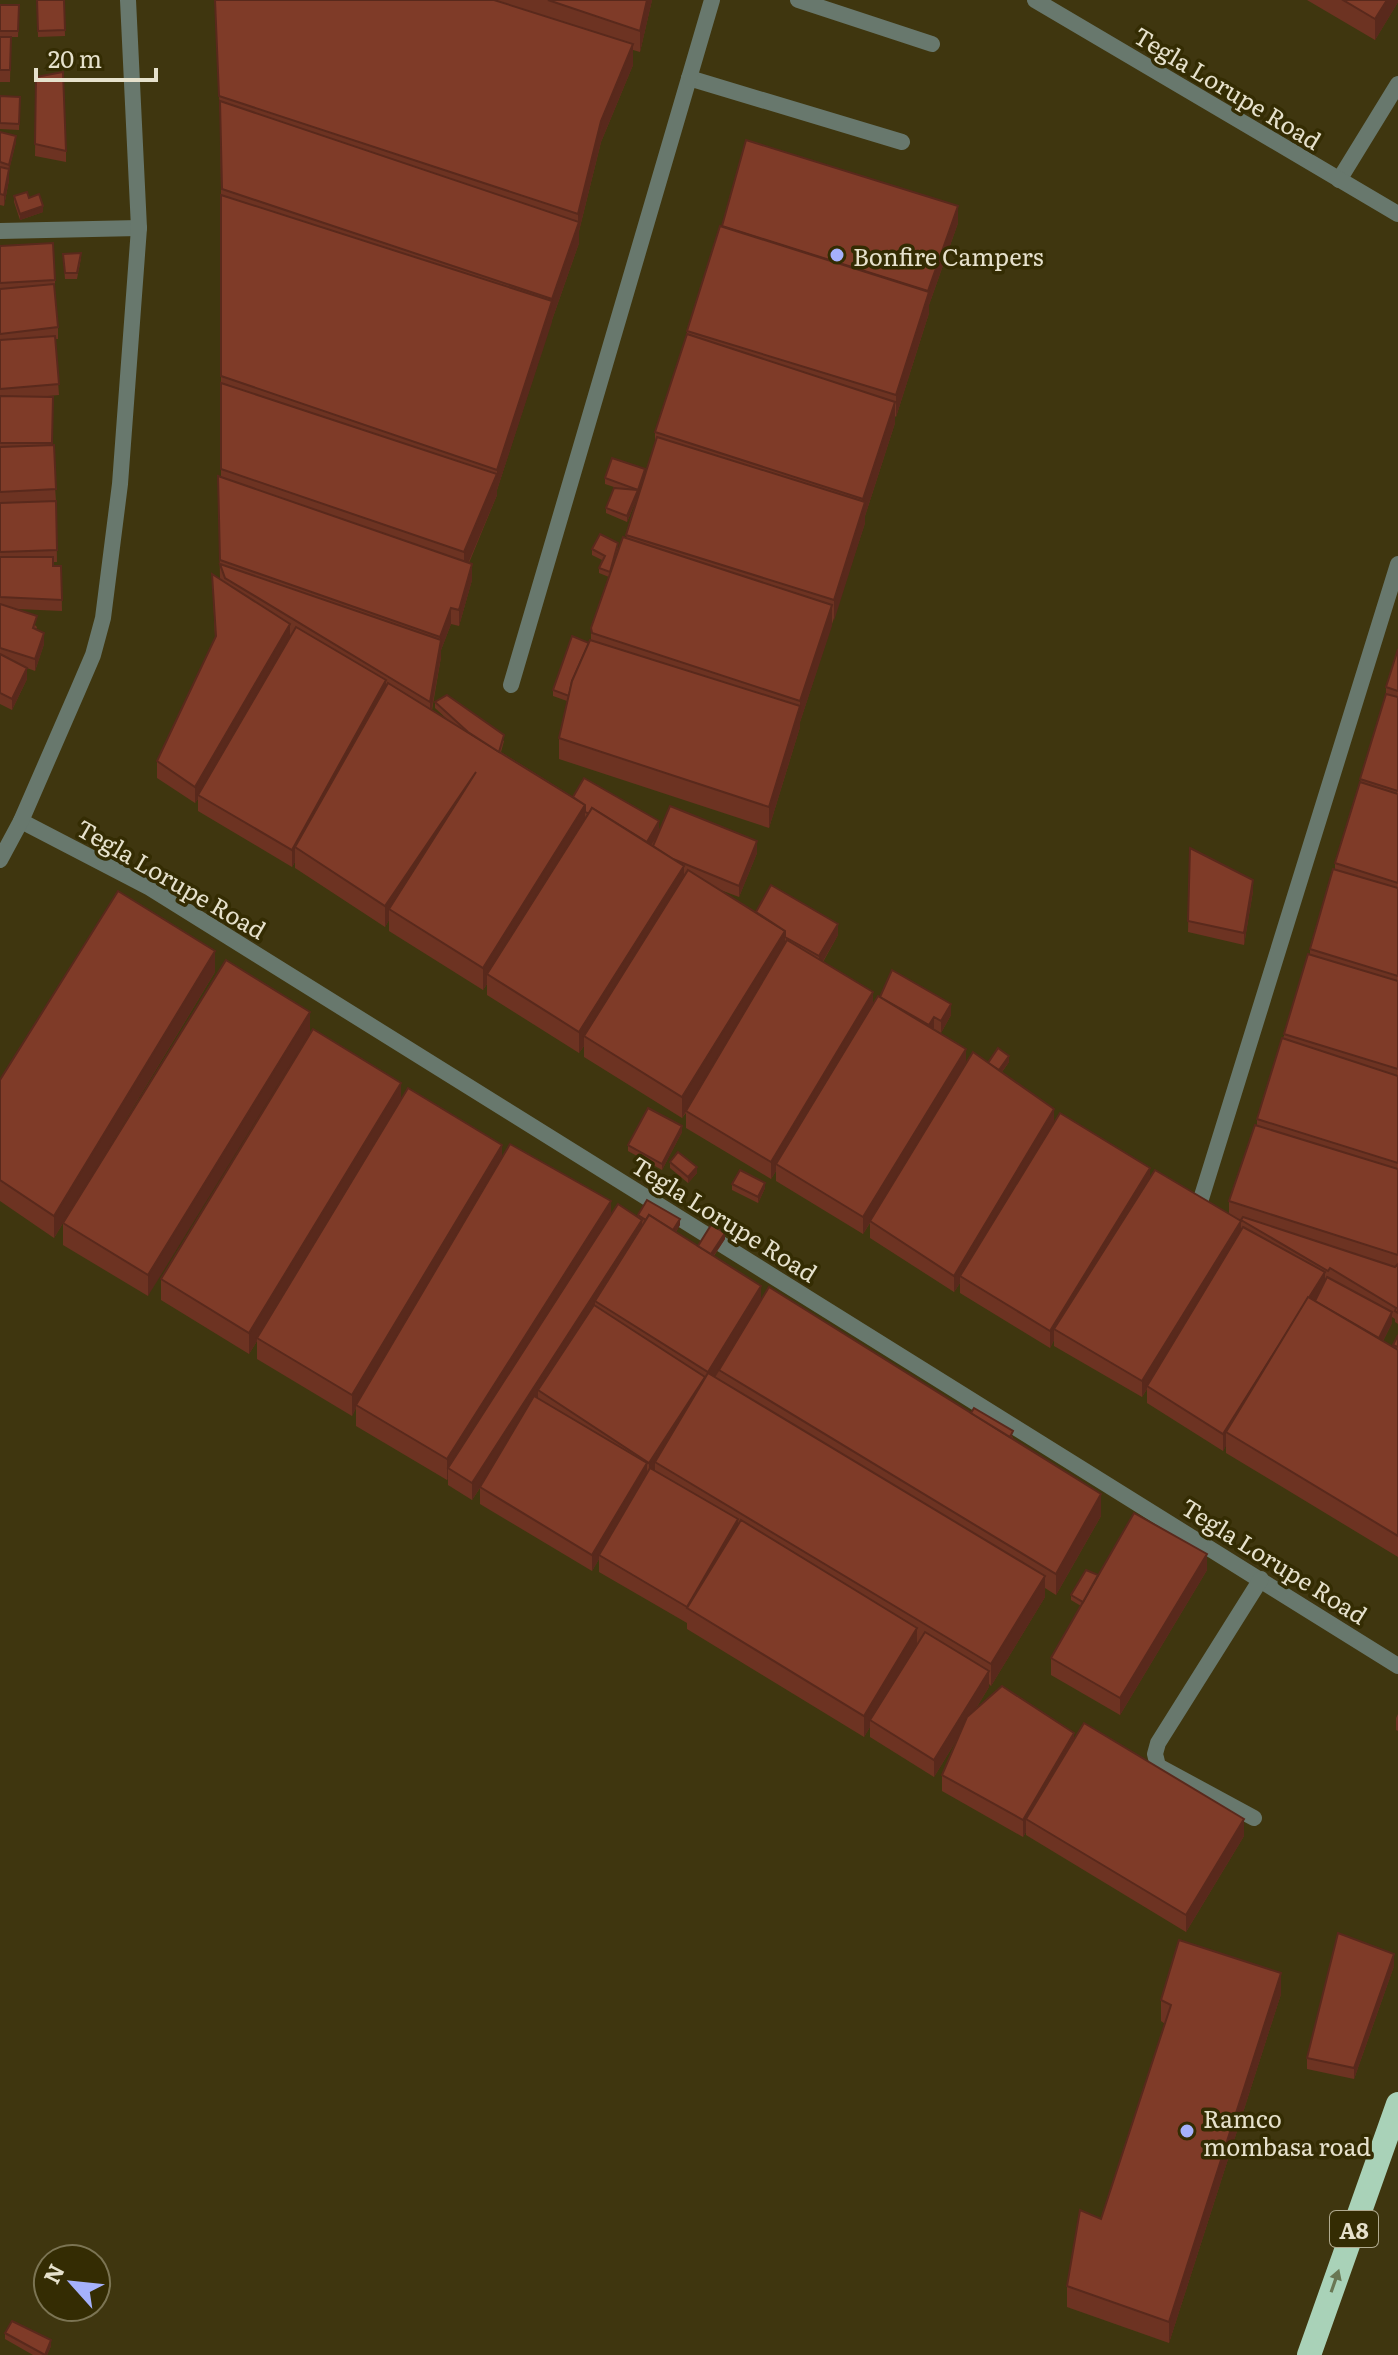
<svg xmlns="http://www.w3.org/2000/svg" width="1398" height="2355" font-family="Literata,serif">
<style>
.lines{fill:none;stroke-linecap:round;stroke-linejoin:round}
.lane{stroke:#68786d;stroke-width:16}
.street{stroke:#68786d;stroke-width:16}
.highway{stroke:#a9d2b8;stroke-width:24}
.wall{fill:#6d3322}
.shaded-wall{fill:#59291c}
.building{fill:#7f3b28;stroke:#59291c;stroke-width:2}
.oneway{fill:#697754}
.poi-dot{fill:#a5b1fc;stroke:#342c03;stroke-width:3}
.labels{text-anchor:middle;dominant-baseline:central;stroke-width:7;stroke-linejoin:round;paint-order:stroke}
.shield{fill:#342c03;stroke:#b1ab90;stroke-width:2}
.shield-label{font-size:22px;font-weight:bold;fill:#e6e1cc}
.street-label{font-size:24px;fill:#e6e1cc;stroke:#342c03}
.poi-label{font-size:24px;fill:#e6e1cc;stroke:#342c03;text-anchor:start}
</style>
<rect width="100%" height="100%" fill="#3f360f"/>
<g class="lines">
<g class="lane">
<polyline points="798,0 932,44"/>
<polyline points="689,78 902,142"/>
<polyline points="1339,180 1398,84"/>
<polyline points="511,685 712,0"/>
<polyline points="21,821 150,888 1398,1666"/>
<polyline points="1201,1199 1398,564"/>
<polyline points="1254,1818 1158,1766 1155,1754 1158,1743 1261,1579"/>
</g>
<g class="street">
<polyline points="1035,0 1398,214"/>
<polyline points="0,231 139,228"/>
<polyline points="0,860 21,821 78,690 93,655 103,618 120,484 139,228 128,0"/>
</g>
<polyline class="highway" points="1309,2355 1398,2104"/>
</g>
<g class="wall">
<polygon points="37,0 64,0 65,36 38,37"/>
<polygon points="215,0 652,0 640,52 633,50 633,65 601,142 579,231 579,243 552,320 497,490 497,495 469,563 472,580 459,626 451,624 441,650 441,657 432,710 448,720 435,708 435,702 504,741 501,752 573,797 659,832 757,853 739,897 718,889 756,912 838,935 823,962 873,1004 951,1015 941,1033 934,1029 966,1065 1009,1062 1002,1072 1054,1122 1150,1178 1229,1214 1229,1201 1257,1126 1257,1119 1310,955 1310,949 1335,869 1335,863 1360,782 1386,694 1386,687 1398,649 1398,1324 1395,1322 1395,1319 1392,1317 1392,1323 1383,1341 1393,1347 1398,1335 1398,1557 1226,1453 1226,1445 1223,1451 1147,1403 1147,1389 1142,1397 1054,1346 1054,1340 1050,1348 960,1293 960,1283 954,1292 870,1238 870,1223 863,1234 776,1181 776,1171 771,1179 686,1128 686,1113 682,1118 584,1057 584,1046 579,1053 487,995 487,984 483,990 389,931 389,920 385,927 295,868 295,862 292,867 198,811 198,799 195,803 157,778 157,761 215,638 212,574 220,579 218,476 221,477 221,195 220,117"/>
<polygon points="1307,0 1398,0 1398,2 1375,40"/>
<polygon points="0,5 19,5 18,37 0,37"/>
<polygon points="0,37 11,37 10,82 0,82"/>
<polygon points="36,77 66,151 66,162 35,156"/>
<polygon points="0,96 20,97 19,130 0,129"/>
<polygon points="0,132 16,142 9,170 9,180 4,206 0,205"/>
<polygon points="14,196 29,198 43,212 20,220 14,202"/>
<polygon points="958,223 929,305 929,313 896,417 895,416 895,423 865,516 865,523 800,722 800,727 769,828 559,759 559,738 567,701 553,696 553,690 591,640 591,628 609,577 599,573 599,568 602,560 592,555 592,549 618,548 613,566 626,538 655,444 655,432 687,334 687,331"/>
<polygon points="0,246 55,280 55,291 54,292 58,327 58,339 55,339 59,395 37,397 53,397 52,445 56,501 34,502 56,501 57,562 53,562 53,566 61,566 62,611 17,609 37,627 36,630 44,644 35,671 27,668 27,679 12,710 0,704"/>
<polygon points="63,254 81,258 77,279 65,279"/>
<polygon points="645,469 638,496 627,522 606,513 606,508 617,488 605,484 605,478"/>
<polygon points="1190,848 1253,891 1244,945 1188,932"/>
<polygon points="226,960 148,1296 63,1245 63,1223"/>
<polygon points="215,972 54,1238 0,1201 0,1080"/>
<polygon points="401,1100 502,1158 611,1216 638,1217 638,1215 680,1225 676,1232 698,1246 725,1239 714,1256 761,1299 1013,1437 1012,1439 1101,1516 1056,1595 1045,1588 1045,1597 991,1686 989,1684 989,1687 975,1710 1074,1739 1244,1836 1186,1932 1026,1835 1026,1832 1023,1837 942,1791 942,1775 959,1736 934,1777 870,1737 870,1727 864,1737 687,1629 687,1623 599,1572 599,1559 592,1571 480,1504 480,1488 472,1500 448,1485 448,1478 447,1480 356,1426 356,1408 352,1416 257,1359 257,1341 249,1354 161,1300 161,1279"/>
<polygon points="682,1132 662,1170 628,1151 628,1145"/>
<polygon points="670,1162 697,1173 688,1183 670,1168"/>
<polygon points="732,1184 765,1188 758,1203 732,1190"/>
<polygon points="1207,1570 1120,1715 1051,1675 1051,1658 1081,1606 1071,1600 1071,1595 1098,1575"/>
<polygon points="1398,1714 1398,1731 1396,1730 1396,1718"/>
<polygon points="1394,1966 1354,2079 1307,2069 1307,2058"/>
<polygon points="1281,1994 1169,2343 1067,2307 1067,2286 1101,2219 1165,2024 1161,2021 1161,2000"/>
<polygon points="5,2333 51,2346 47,2355 33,2355 5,2339"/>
</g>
<g class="shaded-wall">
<polygon points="647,0 652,0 640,52 640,31"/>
<polygon points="1387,0 1398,0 1398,2 1375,40 1375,19"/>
<polygon points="633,44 633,65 601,142 579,231 579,243 552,320 552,299 578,225 578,214 601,121"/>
<polygon points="16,136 16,142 9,170 9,180 4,206 4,195 9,165"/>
<polygon points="43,206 43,212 20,220 20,214"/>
<polygon points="958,206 958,223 929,305 929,313 896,417 896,395 928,291"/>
<polygon points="552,301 552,322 497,490 497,495 464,573 464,552 497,474 497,470"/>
<polygon points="895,402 895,423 865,516 865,523 834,621 834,600 863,507 863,499"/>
<polygon points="645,469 645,475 638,496 638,490"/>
<polygon points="638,490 638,496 627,522 627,516"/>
<polygon points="472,564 472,580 459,626 459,610"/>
<polygon points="832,605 832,626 800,722 800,701"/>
<polygon points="451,608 451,624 441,650 441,657 430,718 430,702 440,648 440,637"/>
<polygon points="290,624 290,641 198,795 198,799 195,803 195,787"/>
<polygon points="44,633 44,644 35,671 35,659"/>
<polygon points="27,668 27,679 12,710 12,699"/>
<polygon points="386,680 386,697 295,847 295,862 292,867 292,850"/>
<polygon points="800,706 800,727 769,828 769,807"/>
<polygon points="476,772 389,909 389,920 385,927 385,906"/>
<polygon points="585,805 585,826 487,974 487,984 483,990 483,968"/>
<polygon points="659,821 659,832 644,858 644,846"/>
<polygon points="757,841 757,853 739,897 739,886"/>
<polygon points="684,866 684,888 584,1036 584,1046 579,1053 579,1032"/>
<polygon points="1253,880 1253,891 1244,945 1244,933"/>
<polygon points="838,924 838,935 819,968 819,956"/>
<polygon points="785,931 785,952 682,1118 682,1097"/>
<polygon points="215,951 215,972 54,1238 54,1216"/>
<polygon points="873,992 873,1008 776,1164 776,1171 771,1179 771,1162"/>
<polygon points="951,1004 951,1015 941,1033 941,1021"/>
<polygon points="310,1012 310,1033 148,1296 148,1275"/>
<polygon points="934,1017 934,1029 929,1037 929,1025"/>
<polygon points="966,1049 966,1065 863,1234 863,1217"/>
<polygon points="1009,1056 1009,1062 996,1080 996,1074"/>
<polygon points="401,1083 401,1104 257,1338 257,1341 249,1354 249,1333"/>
<polygon points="1054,1109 1054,1125 960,1276 960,1283 954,1292 954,1276"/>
<polygon points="682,1126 682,1132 662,1170 662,1164"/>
<polygon points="502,1145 502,1167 356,1405 356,1408 352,1416 352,1395"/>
<polygon points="697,1167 697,1173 688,1183 688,1177"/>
<polygon points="1150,1168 1150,1185 1054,1329 1054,1340 1050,1348 1050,1331"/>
<polygon points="765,1183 765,1188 758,1203 758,1197"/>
<polygon points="611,1201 611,1222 448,1468 448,1478 447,1480 447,1459"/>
<polygon points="680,1219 680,1225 671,1240 671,1235"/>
<polygon points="642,1220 642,1236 595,1301 595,1310 538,1390 538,1397 472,1500 472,1483"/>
<polygon points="1241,1221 1241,1237 1147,1386 1147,1389 1142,1397 1142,1381"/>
<polygon points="725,1233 725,1239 710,1261 710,1256"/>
<polygon points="1325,1272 1325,1289 1226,1432 1226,1446 1223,1451 1223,1434"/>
<polygon points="761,1286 761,1302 708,1389 708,1372"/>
<polygon points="1392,1312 1392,1323 1376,1355 1376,1344"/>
<polygon points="705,1377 705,1394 655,1462 655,1470 649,1479 649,1463"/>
<polygon points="647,1463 647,1479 599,1555 599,1559 592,1571 592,1555"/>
<polygon points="1101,1494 1101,1516 1056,1595 1056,1574"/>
<polygon points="738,1519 738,1536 687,1608"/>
<polygon points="1207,1554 1207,1570 1120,1715 1120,1698"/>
<polygon points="1045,1576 1045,1597 991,1686 991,1664"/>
<polygon points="917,1628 917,1649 870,1720 870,1727 864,1737 864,1716"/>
<polygon points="989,1671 989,1687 934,1777 934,1760"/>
<polygon points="1074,1733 1074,1749 1026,1819 1026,1832 1023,1837 1023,1820"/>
<polygon points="1244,1819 1244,1836 1186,1932 1186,1915"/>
<polygon points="1394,1954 1394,1966 1354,2079 1354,2068"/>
<polygon points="1281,1973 1281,1994 1169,2343 1169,2322"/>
<polygon points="51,2340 51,2346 47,2355 45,2355"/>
</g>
<g class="building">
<polygon points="37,0 64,0 65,30 38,31"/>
<polygon points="215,0 494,0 633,44 601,121 578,214 219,96"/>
<polygon points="548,0 647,0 640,31"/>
<polygon points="1343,0 1387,0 1375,19"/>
<polygon points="0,5 19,5 18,31 0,31"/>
<polygon points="0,37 11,37 10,70 0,70"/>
<polygon points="63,72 66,151 35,144 36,77"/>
<polygon points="0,96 20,97 19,124 0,123"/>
<polygon points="220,101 579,222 552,299 222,189"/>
<polygon points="0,132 16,136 9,165 0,162"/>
<polygon points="746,140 958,206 928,291 722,226"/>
<polygon points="0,167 9,169 4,195 0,194"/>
<polygon points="27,192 29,198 39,194 43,206 20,214 14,196"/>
<polygon points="221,195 552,301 497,470 221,376"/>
<polygon points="720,226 929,292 896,395 687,331"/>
<polygon points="53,243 55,280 0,283 0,246"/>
<polygon points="81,253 77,273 65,273 63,254"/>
<polygon points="54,284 58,327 0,334 0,289"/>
<polygon points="687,334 895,402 863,499 655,432"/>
<polygon points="55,336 59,384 0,389 0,340"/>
<polygon points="221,383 497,474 464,552 221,469"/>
<polygon points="0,396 53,397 52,443 0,443"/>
<polygon points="657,437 865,502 834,600 626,535"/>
<polygon points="54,445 56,489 0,492 0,447"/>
<polygon points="612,458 645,469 638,490 605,478"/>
<polygon points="218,476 472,564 459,610 451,608 440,637 220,560"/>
<polygon points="614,488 638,490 627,516 606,508"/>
<polygon points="56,501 57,550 0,552 0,503"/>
<polygon points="600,534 618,543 610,572 599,568 605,556 592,549"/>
<polygon points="623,537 832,605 800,701 592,633 591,628"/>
<polygon points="0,557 53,557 53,566 61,566 62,600 0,597"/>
<polygon points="220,564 441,640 430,702 225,578"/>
<polygon points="212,574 290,624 195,787 157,761 216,636"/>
<polygon points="0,604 37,616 33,628 44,633 35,659 0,648"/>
<polygon points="296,627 386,680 292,850 198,795"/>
<polygon points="572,636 589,643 572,681 569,696 553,690"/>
<polygon points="590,640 800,706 769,807 559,738 572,681"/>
<polygon points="1398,649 1398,691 1386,687"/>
<polygon points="0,654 27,668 12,699 0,693"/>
<polygon points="388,683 585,805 483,968 389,909 476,772 385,906 295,847"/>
<polygon points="1386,694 1398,697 1398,791 1360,779"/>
<polygon points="447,695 504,735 499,752 468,732 435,702"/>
<polygon points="584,778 659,821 647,842 592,808 589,814 585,812 585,805 573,797"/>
<polygon points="1360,782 1398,794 1398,883 1335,863"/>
<polygon points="670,806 757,841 739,886 673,859 653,846"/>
<polygon points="592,808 684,866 579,1032 487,974"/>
<polygon points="1190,848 1253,880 1244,933 1188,921"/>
<polygon points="1333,869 1398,888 1398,976 1310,949"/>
<polygon points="688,870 785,931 682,1097 584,1036"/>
<polygon points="771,885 838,924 819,956 785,937 785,931 756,912"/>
<polygon points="118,891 215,951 54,1216 0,1180 0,1080"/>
<polygon points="787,940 873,992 771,1162 686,1111"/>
<polygon points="1308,954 1398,981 1398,1069 1284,1034"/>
<polygon points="226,960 310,1012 148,1275 63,1223"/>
<polygon points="892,970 951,1004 941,1021 934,1017 929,1025 880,997"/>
<polygon points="878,996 966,1049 863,1217 776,1164"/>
<polygon points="313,1029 401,1083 249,1333 161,1279"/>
<polygon points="1282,1038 1398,1076 1398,1163 1257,1119"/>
<polygon points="998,1048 1009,1056 999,1070 988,1063"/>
<polygon points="973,1052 1054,1109 954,1276 870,1221"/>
<polygon points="408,1088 502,1145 352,1395 257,1338"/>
<polygon points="648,1108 682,1126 662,1164 628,1145"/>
<polygon points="1060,1113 1150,1168 1050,1331 960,1276"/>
<polygon points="1255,1125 1398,1169 1398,1255 1229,1201"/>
<polygon points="510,1144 611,1201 447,1459 356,1405"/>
<polygon points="678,1152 697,1167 688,1177 670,1162"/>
<polygon points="740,1170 765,1183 758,1197 732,1184"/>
<polygon points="1155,1170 1241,1221 1142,1381 1054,1329"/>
<polygon points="647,1200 680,1219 673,1230 649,1215 646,1220 638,1215"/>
<polygon points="618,1204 642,1220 472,1483 448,1468"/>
<polygon points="649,1215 761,1286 708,1372 595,1301"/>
<polygon points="1243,1217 1395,1267 1398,1264 1398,1313 1395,1311 1396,1308 1330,1268 1328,1271 1241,1220"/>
<polygon points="711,1225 725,1233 711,1254 698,1246"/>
<polygon points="1243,1227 1325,1272 1223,1434 1147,1386"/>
<polygon points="1327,1277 1392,1312 1379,1338 1315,1301"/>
<polygon points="769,1287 1101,1494 1056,1574 719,1370"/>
<polygon points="1308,1297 1398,1350 1398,1536 1226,1432"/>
<polygon points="594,1305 705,1377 649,1463 538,1390"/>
<polygon points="1398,1335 1398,1347 1393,1345"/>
<polygon points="708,1373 1045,1576 991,1664 655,1462"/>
<polygon points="534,1396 647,1463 592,1555 480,1487"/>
<polygon points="974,1408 1013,1431 1010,1437 971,1413"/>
<polygon points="650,1468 738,1519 687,1607 599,1555"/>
<polygon points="1134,1513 1207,1554 1120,1698 1051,1658"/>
<polygon points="741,1520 917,1628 864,1716 687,1608"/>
<polygon points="1086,1570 1098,1575 1083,1602 1071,1595"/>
<polygon points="925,1632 989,1671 934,1760 870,1720"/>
<polygon points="1002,1686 1074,1733 1023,1820 942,1775 967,1717"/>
<polygon points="1084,1723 1244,1819 1186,1915 1026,1819"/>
<polygon points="1338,1933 1394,1954 1354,2068 1307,2058"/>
<polygon points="1179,1940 1281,1973 1169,2322 1067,2286 1080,2210 1101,2219 1171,2005 1161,2000"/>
<polygon points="12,2321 51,2340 45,2355 5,2333"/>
</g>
<defs><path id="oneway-solid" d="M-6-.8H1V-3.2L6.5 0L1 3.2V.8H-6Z" transform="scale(2)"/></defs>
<use class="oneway" href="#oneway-solid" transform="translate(1335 2281) rotate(-71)"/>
<g class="poi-dot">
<circle cx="837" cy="255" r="8"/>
<circle cx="1187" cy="2131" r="8"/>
</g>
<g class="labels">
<rect class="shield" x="1330" y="2211" width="48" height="36" rx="6"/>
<g class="shield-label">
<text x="1354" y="2229">A8</text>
</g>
<g class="street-label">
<text transform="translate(1228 87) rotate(31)">Tegla Lorupe Road</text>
<text transform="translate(172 878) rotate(30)">Tegla Lorupe Road</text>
<text transform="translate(725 1218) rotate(32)">Tegla Lorupe Road</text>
<text transform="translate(1275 1560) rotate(32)">Tegla Lorupe Road</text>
</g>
<g class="poi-label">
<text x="853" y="255">Bonfire Campers</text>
<text x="1203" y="2117">Ramco<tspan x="1203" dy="28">mombasa road</tspan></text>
</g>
</g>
<g transform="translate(72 2283) rotate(297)"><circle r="38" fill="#342c03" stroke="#7b7453" stroke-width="2"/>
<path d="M0-6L14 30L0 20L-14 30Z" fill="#a5b1fc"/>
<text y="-12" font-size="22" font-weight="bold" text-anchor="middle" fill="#e6e1cc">N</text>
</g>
<path d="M36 68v12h120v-12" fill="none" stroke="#e6e1cc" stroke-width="4"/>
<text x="48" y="68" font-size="24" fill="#e6e1cc" stroke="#342c03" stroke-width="6" paint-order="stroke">20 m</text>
</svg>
